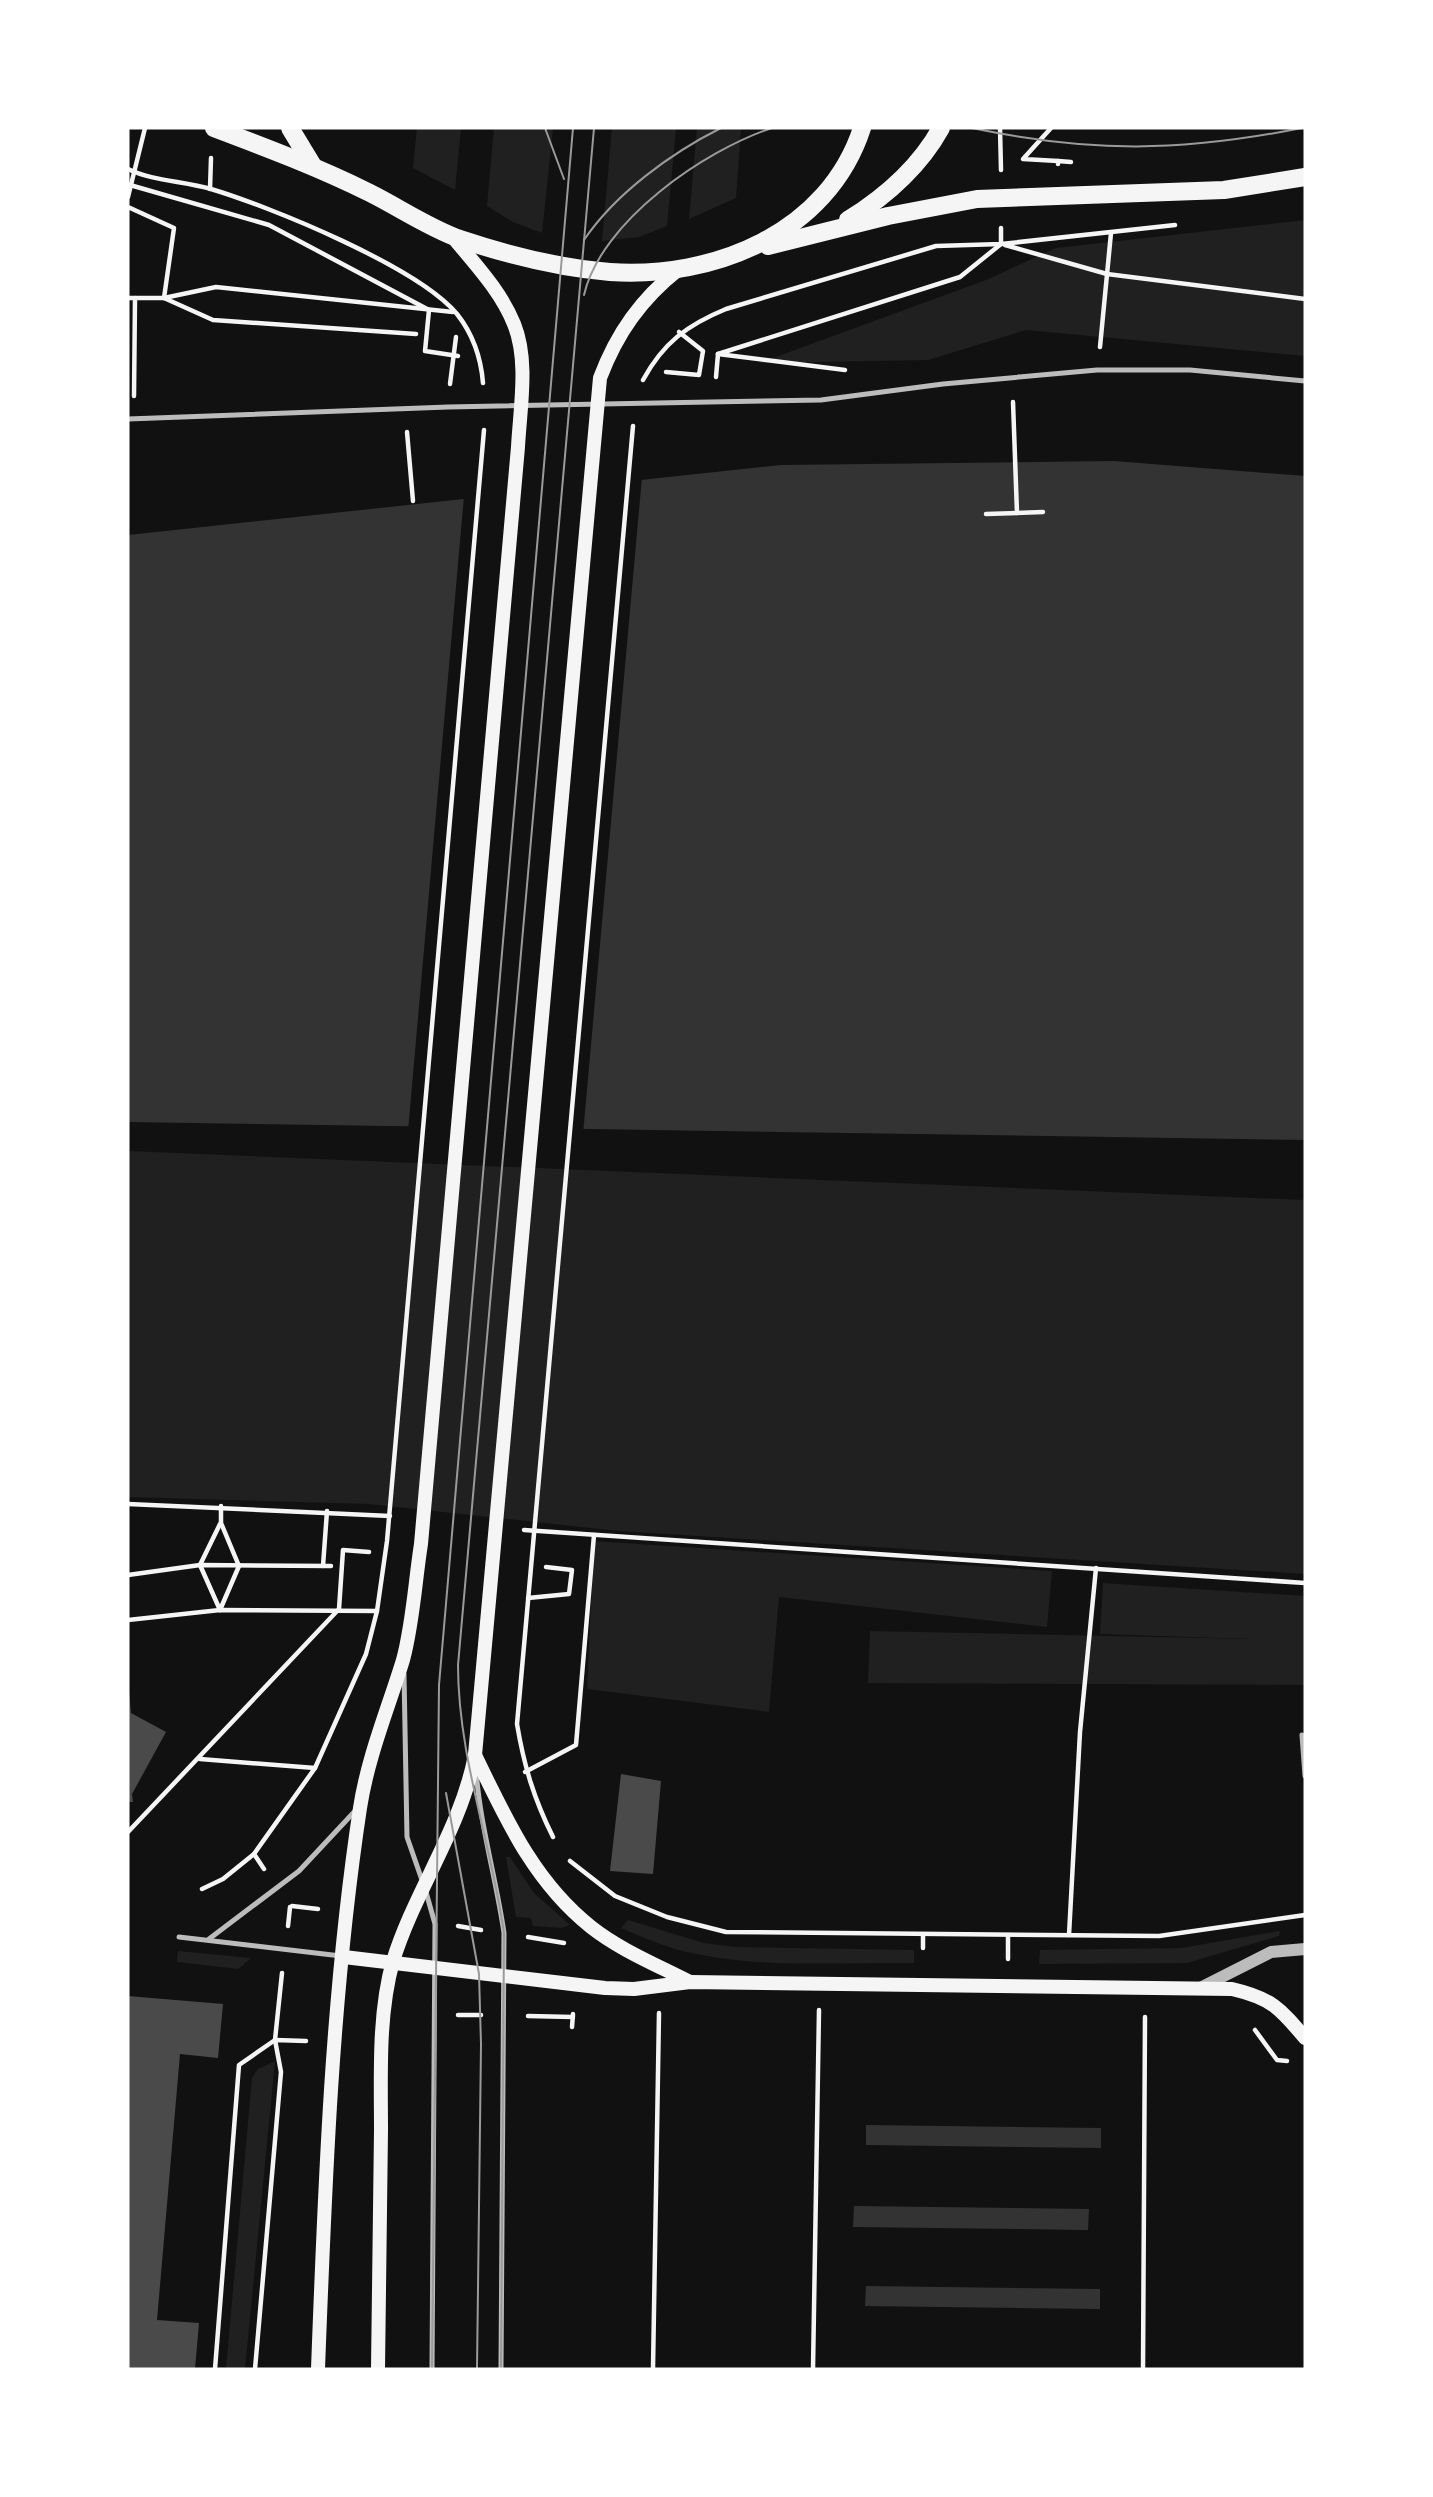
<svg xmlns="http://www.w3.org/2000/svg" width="1433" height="2497" font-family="Raleway,sans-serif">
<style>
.green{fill:#202020}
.water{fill:#333}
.pier{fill:#111}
.building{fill:#4a4a4a}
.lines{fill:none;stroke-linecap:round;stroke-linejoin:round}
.path{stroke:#f5f5f5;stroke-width:4.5}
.service{stroke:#bcbcbc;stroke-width:5}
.tertiary{stroke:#bcbcbc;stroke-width:12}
.secondary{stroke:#f5f5f5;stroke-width:14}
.primary{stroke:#f5f5f5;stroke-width:18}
.tram{stroke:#9a9a9a;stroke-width:2}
</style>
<rect width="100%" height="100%" fill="#111"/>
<g class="green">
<polygon points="417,128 461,128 455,190 413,168"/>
<polygon points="494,128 553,128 542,233 513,222 487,206"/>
<polygon points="612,128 676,128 667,226 639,237 602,241"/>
<polygon points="697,128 741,128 736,198 689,219"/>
<polygon points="1305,220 1305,356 1026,330 928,360 759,363 986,280 1056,248"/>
<polygon points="128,1151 1305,1200 1305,1574 618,1531 369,1504 128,1497"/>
<polygon points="594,1541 1052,1571 1047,1627 779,1597 769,1712 587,1689"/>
<polygon points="1103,1583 1305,1596 1305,1685 868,1683 870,1631 1250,1639 1100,1634"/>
<polygon points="506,1857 510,1857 534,1893 570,1925 561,1928 533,1926 531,1918 516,1917"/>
<path d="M628,1920l76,23 31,4 179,3v13c-74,-1 -154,6 -227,-11 -22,-5 -45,-15 -66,-24z"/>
<polygon points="1280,1931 1279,1936 1187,1963 1039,1964 1040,1950 1181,1948"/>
<polygon points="178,1951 251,1958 238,1969 177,1962"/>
<polygon points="275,2061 245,2369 226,2369 252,2078 258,2069"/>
</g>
<g class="water">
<polygon points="1114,461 1305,476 1305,1140 128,1122 128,535 781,465"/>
<polygon points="866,2125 1101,2128 1101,2148 866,2145"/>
<polygon points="854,2206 1089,2209 1088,2230 853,2227"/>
<polygon points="866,2286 1100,2289 1100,2309 865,2306"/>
</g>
<polygon class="pier" points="642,477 583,1134 408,1131 464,496"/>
<g class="building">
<polygon points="128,1679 131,1713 166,1732 132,1794 133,1802 128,1802"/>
<polygon points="621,1774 661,1781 653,1874 610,1871"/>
<polygon points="128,1996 223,2004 218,2058 180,2054 157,2320 199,2323 195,2369 128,2369"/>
</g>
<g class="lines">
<g class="path">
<polyline points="1000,128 1001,170"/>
<polyline points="1051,128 1023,159 1058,161 1058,164"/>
<polyline points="1058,161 1071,162"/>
<path d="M128,169c24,12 56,12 83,20 60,18 207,78 246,125 15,19 24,44 26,69"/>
<polyline points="130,185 269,225 429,310 425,351 458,356"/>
<polyline points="210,189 211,158"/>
<polyline points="128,197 145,128"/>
<polyline points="128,207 174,228 164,298"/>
<polyline points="1001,228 1001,244"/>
<polyline points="1005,245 1107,274 1305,299"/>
<polyline points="128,298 164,298 216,287 453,312"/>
<polyline points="164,298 213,320 416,334"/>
<polyline points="1100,347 1111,233"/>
<polyline points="718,354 960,277 1001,244"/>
<polyline points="718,354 845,370"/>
<polyline points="666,372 699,375 703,351 679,332"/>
<polyline points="716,377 718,354"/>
<path d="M643,380c20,-37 44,-55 83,-71l210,-63 65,-2 174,-19"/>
<polyline points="450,384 456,337"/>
<polyline points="134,396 135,298"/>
<polyline points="1013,402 1017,513"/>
<polyline points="407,432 413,501"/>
<polyline points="986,514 1043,512"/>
<polyline points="128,1504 390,1516"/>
<polyline points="524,1530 1305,1583"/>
<polyline points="323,1566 327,1511"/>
<polyline points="128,1575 200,1565 331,1566"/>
<polyline points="528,1598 569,1594 572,1570 546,1567"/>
<polyline points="220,1610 239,1566 221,1523 221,1506"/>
<polyline points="220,1610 200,1565 220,1524"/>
<polyline points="128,1620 220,1610 377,1611"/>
<polyline points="200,1759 315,1768"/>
<polyline points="525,1772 576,1745 594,1535"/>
<polyline points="128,1832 339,1609 343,1550 369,1552"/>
<path d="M553,1837c-19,-38 -29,-71 -36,-113l116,-1298"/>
<polyline points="570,1861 615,1896 667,1917 726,1932 1159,1936 1305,1915"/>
<polyline points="264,1869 254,1854 315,1768 366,1654 377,1611 387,1541 484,430"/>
<polyline points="202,1889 223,1879 254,1854"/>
<polyline points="292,1906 318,1909"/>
<polyline points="288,1926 290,1907"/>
<polyline points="458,1926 481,1930"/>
<polyline points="1008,1935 1008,1959"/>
<polyline points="1069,1935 1080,1732 1096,1568"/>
<polyline points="528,1937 564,1943"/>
<polyline points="923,1948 923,1935"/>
<polyline points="458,2015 481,2015"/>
<polyline points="528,2016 573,2017"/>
<polyline points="572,2027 573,2014"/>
<polyline points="1255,2030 1277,2060 1287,2061"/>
<polyline points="215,2369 239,2065 275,2040 306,2041"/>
<polyline points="255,2369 281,2072 275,2040 282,1973"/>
<polyline points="653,2369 659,2013"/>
<polyline points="813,2369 819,2010"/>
<polyline points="1143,2369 1145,2017"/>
</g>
<g class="service">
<polyline points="128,419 448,407 821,400 943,384 1097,370 1190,370 1305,381"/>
<polyline points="404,1674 407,1837 423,1883"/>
<polyline points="1302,1735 1305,1776"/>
<path d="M476,1770c4,55 20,108 28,163l-3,436"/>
<polyline points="426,1892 435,1924 432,2369"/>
<polyline points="179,1937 341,1956"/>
<polyline points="209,1939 299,1871 356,1810"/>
</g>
<polyline class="tertiary" points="1202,1987 1271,1952 1305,1949"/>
<g class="secondary">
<path d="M475,1755c31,64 59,127 116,172 29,23 66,38 99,55"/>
<path d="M344,1957l261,31 29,1 56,-7 542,7c39,9 48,19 73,49"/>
<path d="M318,2369c7,-187 14,-376 42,-561 8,-52 28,-99 43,-148 10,-37 12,-78 18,-116l97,-1097c2,-39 11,-86 -4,-123 -13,-33 -40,-61 -62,-88"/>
<path d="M378,2369c1,-79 2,-159 3,-239 0,-54 -3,-116 12,-169 22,-71 68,-132 82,-206l125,-1377c17,-45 41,-79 79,-109"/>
</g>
<g class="primary">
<path d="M214,128c53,20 106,40 156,65 30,15 59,35 90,46 48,16 100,29 150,33 104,7 218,-39 252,-144"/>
<polyline points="290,128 313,166"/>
<path d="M848,220c37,-23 72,-54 93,-92"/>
<polyline points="768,246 888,216 977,199 1224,190 1305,177"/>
</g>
<g class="tram">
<polyline points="545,128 564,179"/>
<path d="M972,128c120,25 209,24 330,0"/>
<polyline points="1107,128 1181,128"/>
<path d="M584,240c31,-46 87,-87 137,-112"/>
<path d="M584,295c17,-74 121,-145 188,-167"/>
<polyline points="446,1793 479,1974 481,2044 477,2369"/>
<polyline points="432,2369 439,1685 573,128"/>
<path d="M501,2369l3,-436c-13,-91 -46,-176 -46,-268l136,-1537"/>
</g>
</g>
<rect width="1433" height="2497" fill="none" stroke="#ffffff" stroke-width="259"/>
</svg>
